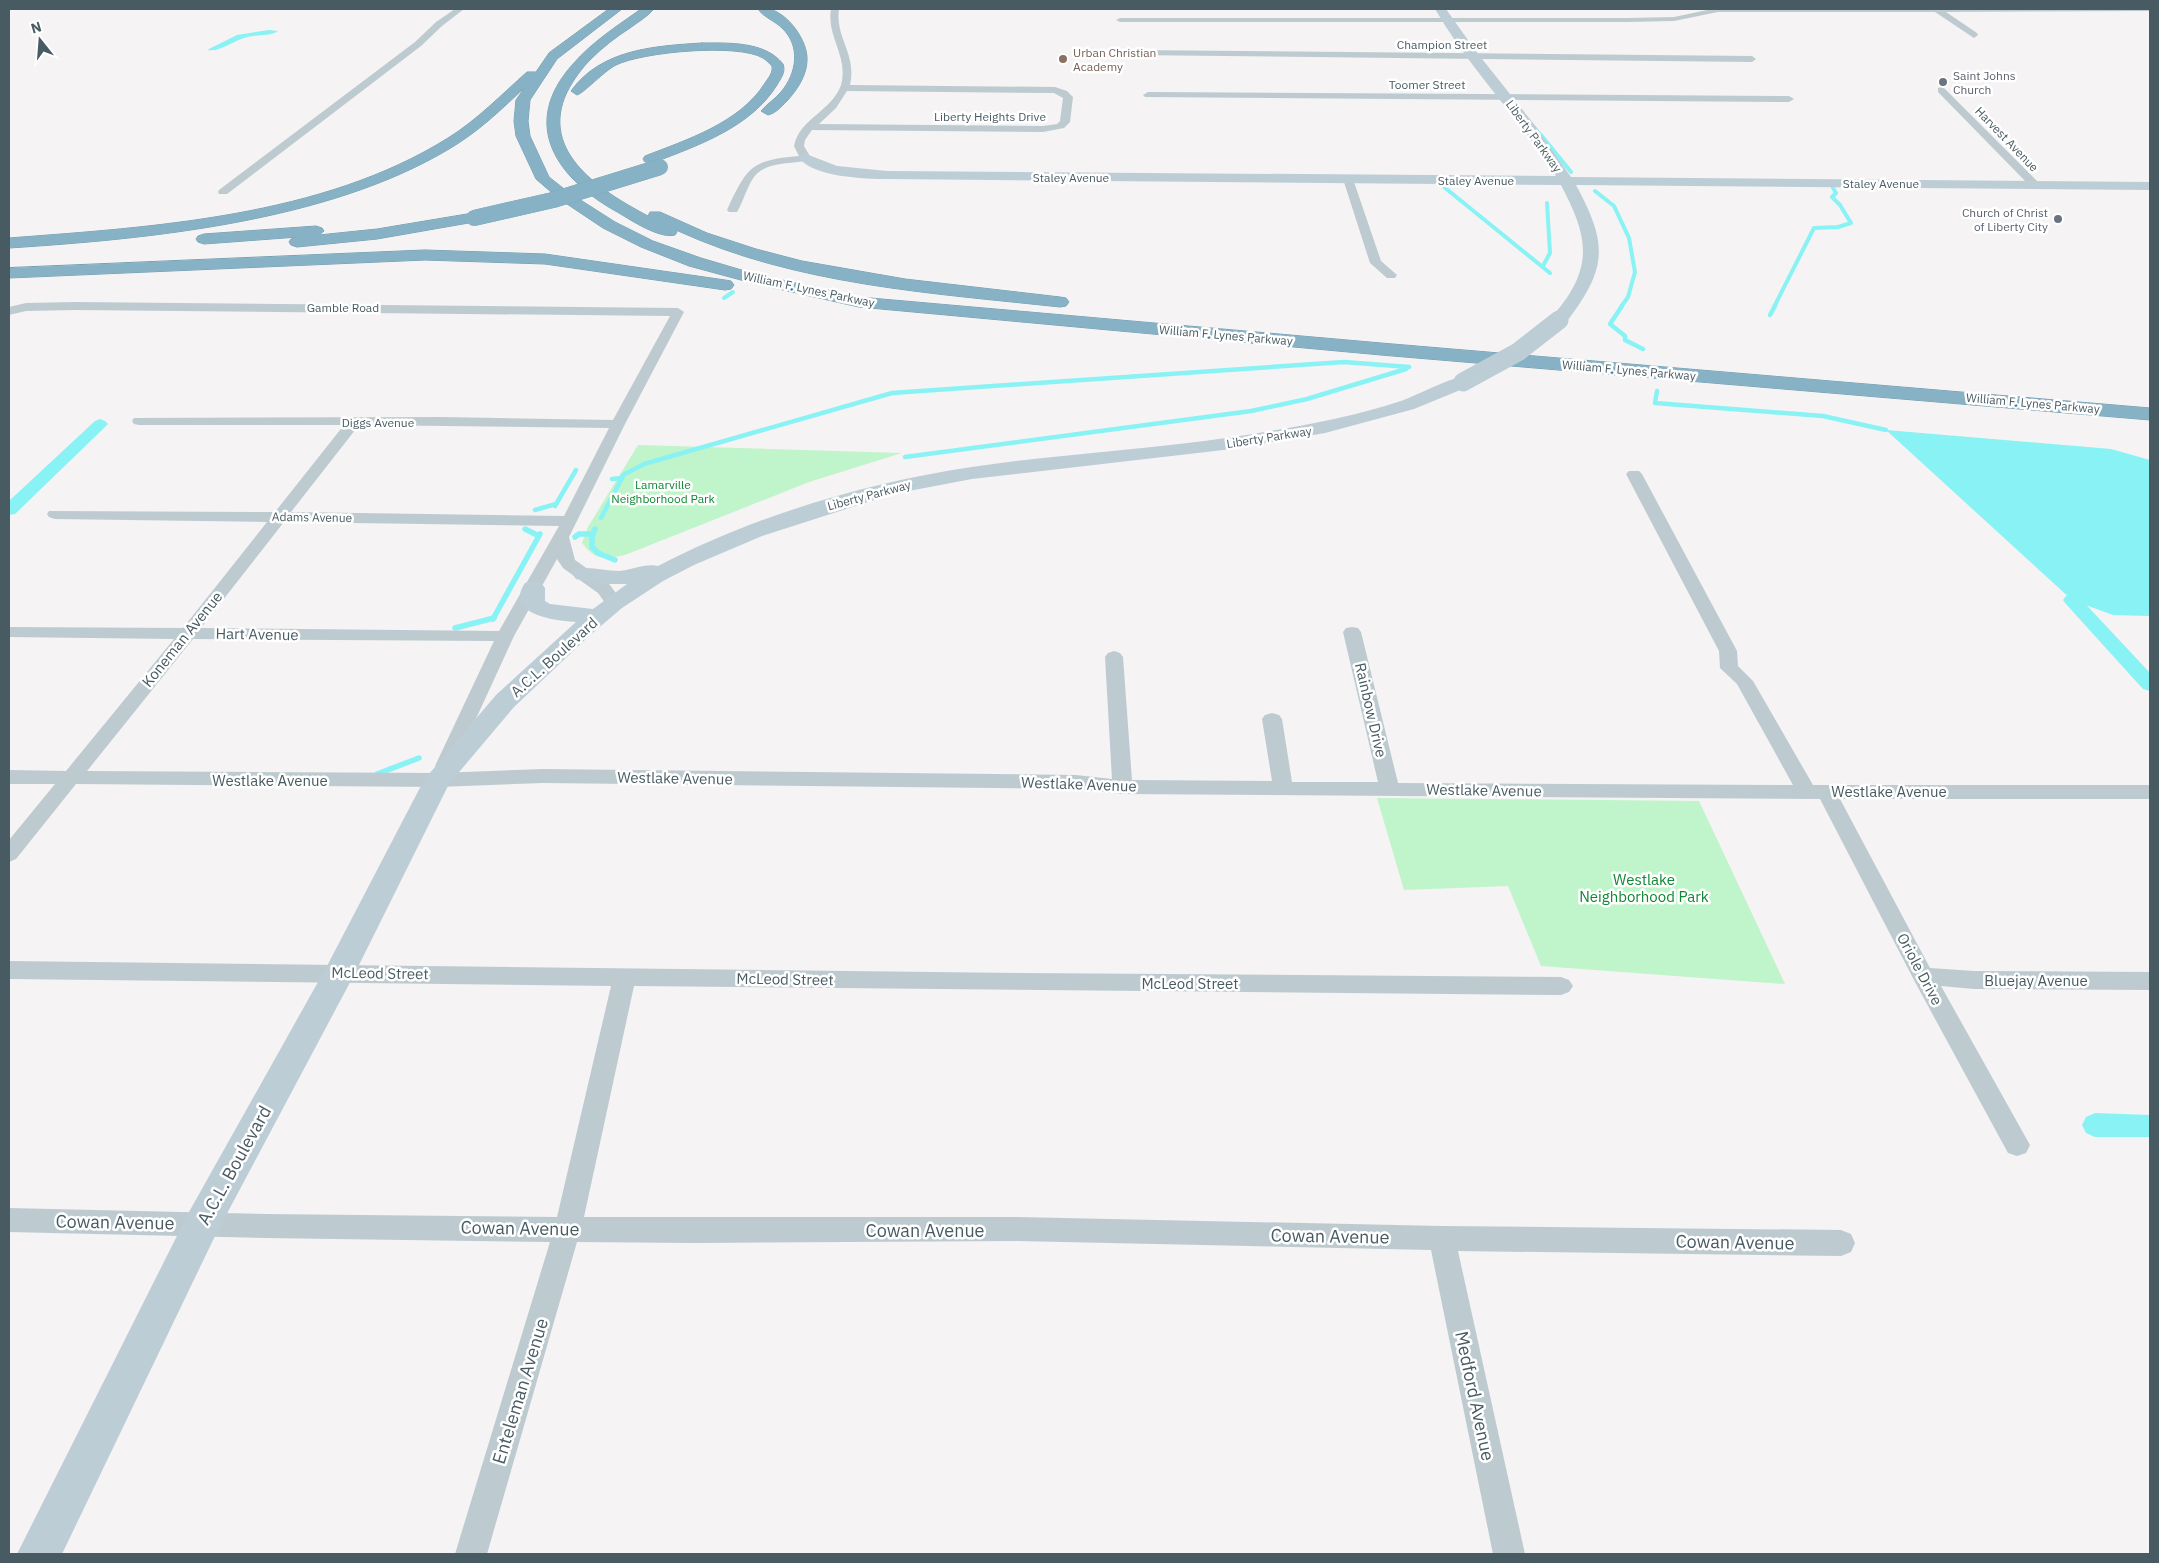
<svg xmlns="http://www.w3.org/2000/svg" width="2159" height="1563" font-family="'IBM Plex Sans',sans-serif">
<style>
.green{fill:#c0f4ca}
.water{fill:#89f2f4}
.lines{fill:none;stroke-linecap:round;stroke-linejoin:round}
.stream-far3{stroke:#89f2f4;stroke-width:2.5}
.stream-far2{stroke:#89f2f4;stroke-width:4}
.stream-far1{stroke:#89f2f4;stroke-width:4.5}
.stream{stroke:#89f2f4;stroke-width:5.5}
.canal{fill:#89f2f4;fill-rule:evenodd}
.highway-casing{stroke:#729cb0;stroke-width:1}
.street{fill:#bdcbd0;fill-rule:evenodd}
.secondary{fill:#bdcdd5;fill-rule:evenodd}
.highway{fill:#87b1c4;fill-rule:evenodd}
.highway-bridge-casing{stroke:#729cb0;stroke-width:16;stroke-linecap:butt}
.secondary-bridge{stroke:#bdcdd5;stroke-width:19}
.highway-bridge{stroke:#87b1c4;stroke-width:16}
.education-dot{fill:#8d6e63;stroke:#fff;stroke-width:2}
.worship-dot{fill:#6b7280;stroke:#fff;stroke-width:2}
.labels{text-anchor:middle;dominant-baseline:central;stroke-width:5;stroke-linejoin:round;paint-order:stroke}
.far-street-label{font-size:12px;fill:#485b62;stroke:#fff}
.far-education-label{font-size:12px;fill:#785e54;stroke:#fff;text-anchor:start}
.far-worship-label{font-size:12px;fill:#5b616d;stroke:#fff;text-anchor:start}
.far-park-label{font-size:12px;fill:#108734;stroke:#fff}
.street-label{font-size:15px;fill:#485b62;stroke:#fff}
.park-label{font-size:15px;fill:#108734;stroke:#fff}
.near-street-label{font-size:18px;fill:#485b62;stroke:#fff}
</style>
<rect width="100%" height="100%" fill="#f5f3f3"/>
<g class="green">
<path d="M638,445l264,8 -93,29 -184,73c-22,4 -29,6 -43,-12l6,-16z"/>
<polygon points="1377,798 1699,801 1785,984 1541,966 1508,886 1404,890"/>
</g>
<g class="water">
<path d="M269,30l9,1c-9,6 -23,3 -34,7 -13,4 -23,14 -37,12l30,-15z"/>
<polygon points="1886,430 2111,449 2150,460 2150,616 2113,615 2072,600"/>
</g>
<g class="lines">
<polyline class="stream-far3" points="1534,126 1542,136"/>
<g class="stream-far2">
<polyline points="1541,135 1571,172"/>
<polyline points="1450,185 1444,187 1550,273"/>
<polyline points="1595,191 1614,206 1629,238 1635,272 1628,297 1621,307"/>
<polyline points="1543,266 1550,253 1547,203"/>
<polyline points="724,298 733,292"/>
<polyline points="1774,307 1814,228 1838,227 1851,223 1840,205 1832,197 1836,193 1833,188"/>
</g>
<g class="stream-far1">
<polyline points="1622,306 1610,324 1625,336 1625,340 1643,349"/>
<polyline points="1770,315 1775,306"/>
<polyline points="1657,391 1655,403 1823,416 1886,430"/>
<polyline points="905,457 1251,411 1307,399 1406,369"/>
<polyline points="612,479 622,478 623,475 644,464 892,393 1344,362 1409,367"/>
<polyline points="555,506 576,470"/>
<polyline points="535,510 556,504"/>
<polyline points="601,518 622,478"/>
</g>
<g class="stream">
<polyline points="525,529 537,535"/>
<polyline points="595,529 592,537 592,547 598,553 615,560"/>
<polyline points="575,537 579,534 593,534"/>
<polyline points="493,619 540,534"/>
<polyline points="455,628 494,618"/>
<polyline points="377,774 419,758"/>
</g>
<g class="canal">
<polygon points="100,419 105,421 108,424 105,427 15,514 9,515 9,501 95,421"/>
<polygon points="2072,595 2078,596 2150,673 2150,691 2143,689 2066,604 2063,600 2066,596"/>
<polygon points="2095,1113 2150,1115 2150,1137 2095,1137 2086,1133 2082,1125 2086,1117"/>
</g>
<defs>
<g id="highway">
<path d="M609,9h13l-65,50 -27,41 -2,21 2,15 19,41 19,15 47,30 38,19 48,17 54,16 104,23 522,46 769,65v12l-769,-65 -522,-48 -107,-24 -63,-17 -48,-19 -38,-19 -45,-30 -22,-19 -20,-43 -2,-15 2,-21 9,-13c-24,23 -47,45 -76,62 -122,73 -301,90 -440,99v-10c144,-11 313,-21 439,-100 29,-18 53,-43 79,-66h9l13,-19z"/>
<path d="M641,9h13c-7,8 -16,13 -24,19 -14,9 -27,19 -39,31 -10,10 -17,20 -24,33 -29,61 36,100 81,124l2,-4h10l47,21 49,16 46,12 103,18 155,18 6,1 3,4 -3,4 -6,1c-129,-14 -265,-22 -384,-77l1,2 -2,3c-15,4 -43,-14 -56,-22 -61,-33 -101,-88 -46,-149 19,-22 44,-38 68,-55z"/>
<path d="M758,9c3,0 8,-1 11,0 19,4 39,32 38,51 0,15 -10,30 -20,41 -6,6 -11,12 -19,14l-7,-4c6,-7 14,-12 20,-19 16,-19 20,-46 1,-64 -7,-7 -19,-11 -24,-19z"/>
<path d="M702,43c26,0 63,-2 81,21 3,8 -2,14 -6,21 -26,42 -78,60 -122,77h-10l-2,-3 2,-3c41,-16 95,-33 120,-73 4,-6 8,-10 7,-17 -3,-3 -6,-6 -9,-8 -25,-15 -121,-6 -147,7 -12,6 -32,28 -39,30l-6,-4c30,-42 84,-45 131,-48z"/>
<polygon points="474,213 480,215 482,218 480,221 377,239 297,247 291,245 289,242 291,239 298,237 204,244 198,242 196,239 198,236 204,234 316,226 322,228 324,231 319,235 377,229"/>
<polygon points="425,250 545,254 725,280 731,281 734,285 731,289 725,290 545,264 425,260 9,278 9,268"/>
</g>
</defs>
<use href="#highway" class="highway-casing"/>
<g class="street">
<polygon points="455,9 464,9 442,26 421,46 227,194 219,194 218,192 219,190 415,42 436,22"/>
<path d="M831,9h8c-4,30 18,44 11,76l205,2 12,4 6,6 -3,25 -6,6 -21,4 -231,-2 -7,10 -1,6 7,12 -1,2c-20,5 -46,0 -58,20 -6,10 -9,22 -15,32h-8l-2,-2c20,-43 24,-50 72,-54l-5,-10c5,-27 38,-35 47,-61 8,-28 -15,-49 -10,-76zM847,91l207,2 9,5 -3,23 -3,3 -14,2 -224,-2 17,-16z"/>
<polygon points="1712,9 2150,9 2150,11 1946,12 1977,33 1978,35 1974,38 1935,12 1718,12 1674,21 1628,22 1120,22 1116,20 1120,18 1628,18 1674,17"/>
<polygon points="1133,50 1752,56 1756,59 1752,62 1130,55 1129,53"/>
<polygon points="1941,87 1944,88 2038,182 2039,184 2038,186 2030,186 1938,92 1938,88"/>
<polygon points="1148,92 1789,96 1794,99 1789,102 1145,97 1143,95"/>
<polygon points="1348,176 1353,179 1381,261 1397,275 1395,278 1387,278 1370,263 1343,179"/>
<path d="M76,302l602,6 6,4 -59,112 -56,113 6,23 35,25 13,18 -3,4 -6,1 -6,-1 -10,-14 -35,-25 -6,-9 -43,77 -62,135 -7,2 -7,-2 -3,-5 59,-125 -301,-2 -106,132 351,2 105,-4 533,6 36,4 -7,-122 3,-4 6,-2 6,2 3,4 9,123 140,1 -10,-62 3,-4 7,-2 7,2 3,4 10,63h86l-35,-150 3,-4 6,-1 6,1 3,4 37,151 395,2 -56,-101 -17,-16 -1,-17 -93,-177 3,-3h10l3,3 95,177 1,15 15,15 60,104h337v14h-310l90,169 44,3 176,1v18l-176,-1 -33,-3 89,159 -4,8 -9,3 -9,-3 -93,-171 -95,-183 -698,-5 -46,-5 -533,-6 -105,4 -362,-3 -60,75 -7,3v-22l46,-56h-46v-14l57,1 108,-132 -165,-2v-10l174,1 84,-106 -212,-3 -6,-2 -2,-3 2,-3 226,1 69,-87h-205l-5,-1 -2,-3 2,-3 309,-1 170,3 57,-104 -594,-6 -50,1 -17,4v-8l17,-4zM359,425l250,3 -45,88 -273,-4zM284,522l275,4 -60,105 -298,-3z"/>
<polygon points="9,961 1019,973 1561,977 1569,980 1573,986 1569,992 1561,995 634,986 584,1217 1017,1217 1442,1226 1841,1230 1851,1234 1855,1243 1851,1252 1841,1256 1458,1251 1525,1554 1493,1554 1431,1250 1017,1241 695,1243 577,1242 487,1554 455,1554 550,1242 265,1238 9,1232 9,1208 265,1214 557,1217 611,986 9,979"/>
</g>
<g class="secondary">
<path d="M1435,9h11l29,41 58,73 38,54 579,5v8l-574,-5c33,61 31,84 -11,139l-6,1 -6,-1 -3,-4c7,-10 15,-18 21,-29 23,-38 9,-69 -10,-106l-674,-6c-22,0 -74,-2 -88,-21l2,-3 5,-1 31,12 50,5 669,5c-37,-58 -87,-108 -121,-167z"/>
<path d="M1463,376l7,2 3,4 -3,4 -56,23 -89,24 -93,16 -260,30 -79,15 -131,42 -68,29 -31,16 -41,27 -34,29 -74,70 -65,77 -94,189 -140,263 -153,318h-45l172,-342 138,-246 97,-186 72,-85 80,-73c-19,-1 -73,-7 -51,-39l8,-2 8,2 4,5v13l5,3 43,5 34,-25h-26l-25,-5 -4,-5 4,-5c14,-3 28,2 43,2 13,-1 27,-8 39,-5 96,-50 207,-83 314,-99 86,-13 175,-17 261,-30 56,-9 114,-18 168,-36 21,-8 40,-19 62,-25z"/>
</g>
<use href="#highway" class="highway"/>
<defs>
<polyline id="highway-bridge" points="474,218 553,200 660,167"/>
</defs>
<use href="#highway-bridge" class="highway-bridge-casing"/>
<polyline class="secondary-bridge" points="1463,382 1518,352 1559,320"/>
<use href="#highway-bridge" class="highway-bridge"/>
</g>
<circle class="education-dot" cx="1063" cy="59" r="5"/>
<g class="worship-dot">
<circle cx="1943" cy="82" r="5"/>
<circle cx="2058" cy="219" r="5"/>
</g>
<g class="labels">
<g class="far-street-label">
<text x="1442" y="44">Champion Street</text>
<text x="1427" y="84">Toomer Street</text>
<text x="990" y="116">Liberty Heights Drive</text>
<text transform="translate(1534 136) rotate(54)">Liberty Parkway</text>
<text transform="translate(2007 139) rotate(46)">Harvest Avenue</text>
<text x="1071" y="177">Staley Avenue</text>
<text x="1476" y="180">Staley Avenue</text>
<text x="1881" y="183">Staley Avenue</text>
<text transform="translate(809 289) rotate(12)">William F. Lynes Parkway</text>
<text x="343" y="307">Gamble Road</text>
<text transform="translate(1226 335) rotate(5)">William F. Lynes Parkway</text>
<text transform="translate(1629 370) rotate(5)">William F. Lynes Parkway</text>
<text transform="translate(2033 403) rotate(5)">William F. Lynes Parkway</text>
<text x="378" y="422">Diggs Avenue</text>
<text transform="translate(1269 437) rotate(-9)">Liberty Parkway</text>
<text transform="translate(869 495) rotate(-15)">Liberty Parkway</text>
<text transform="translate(312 517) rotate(1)">Adams Avenue</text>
</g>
<g class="far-education-label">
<text x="1073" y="52">Urban Christian<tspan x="1073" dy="14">Academy</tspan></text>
</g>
<g class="far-worship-label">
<text x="1953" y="75">Saint Johns<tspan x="1953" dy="14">Church</tspan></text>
<text x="2048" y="212" text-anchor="end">Church of Christ<tspan x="2048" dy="14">of Liberty City</tspan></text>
</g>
<g class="far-park-label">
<text x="663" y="484">Lamarville<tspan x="663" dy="14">Neighborhood Park</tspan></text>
</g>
<g class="street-label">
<text transform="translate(257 634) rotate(1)">Hart Avenue</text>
<text transform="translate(182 639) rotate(-51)">Koneman Avenue</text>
<text transform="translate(554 657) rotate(-42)">A.C.L. Boulevard</text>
<text transform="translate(1371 710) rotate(77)">Rainbow Drive</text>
<text transform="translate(675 778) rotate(1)">Westlake Avenue</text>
<text x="270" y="780">Westlake Avenue</text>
<text transform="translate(1079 784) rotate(2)">Westlake Avenue</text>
<text transform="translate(1484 790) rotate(1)">Westlake Avenue</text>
<text x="1889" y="791">Westlake Avenue</text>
<text transform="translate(1920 969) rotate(62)">Oriole Drive</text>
<text transform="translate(380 973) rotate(1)">McLeod Street</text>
<text transform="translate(785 979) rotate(1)">McLeod Street</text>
<text x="2036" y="980">Bluejay Avenue</text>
<text x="1190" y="983">McLeod Street</text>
</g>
<g class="park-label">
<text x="1644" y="879">Westlake<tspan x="1644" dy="17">Neighborhood Park</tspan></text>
</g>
<g class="near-street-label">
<text transform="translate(234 1165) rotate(-61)">A.C.L. Boulevard</text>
<text transform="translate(115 1222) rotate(1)">Cowan Avenue</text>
<text transform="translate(520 1228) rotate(1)">Cowan Avenue</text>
<text x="925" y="1230">Cowan Avenue</text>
<text transform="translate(1330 1236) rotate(1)">Cowan Avenue</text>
<text transform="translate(1735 1242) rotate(1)">Cowan Avenue</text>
<text transform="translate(520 1391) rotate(-73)">Enteleman Avenue</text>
<text transform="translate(1475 1396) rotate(78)">Medford Avenue</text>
</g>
</g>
<rect width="2159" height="1563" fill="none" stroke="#485b62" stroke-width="20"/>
<g transform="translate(40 40) rotate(343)" stroke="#ffffff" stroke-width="4" paint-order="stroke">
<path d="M0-4L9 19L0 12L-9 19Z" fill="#485b62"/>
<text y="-8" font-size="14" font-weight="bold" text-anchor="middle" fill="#485b62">N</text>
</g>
</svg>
